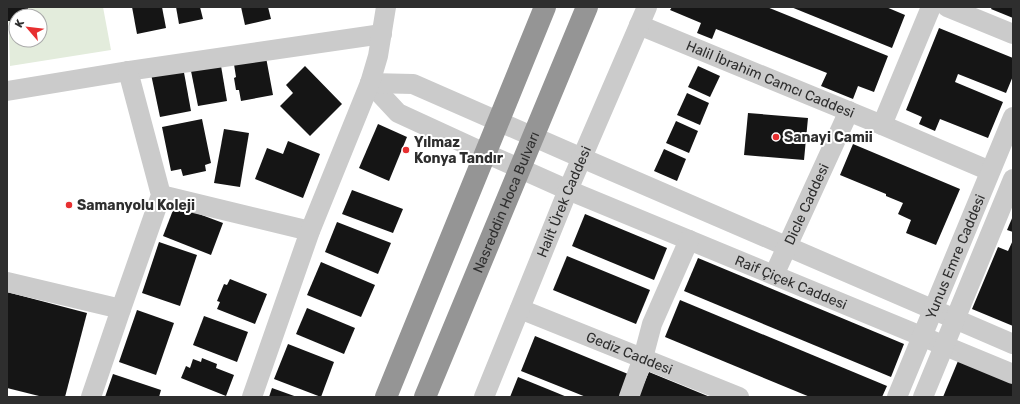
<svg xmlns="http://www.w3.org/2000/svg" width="1020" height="404" font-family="Rubik,sans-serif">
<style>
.green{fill:#e3ecdc;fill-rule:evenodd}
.building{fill:#151515}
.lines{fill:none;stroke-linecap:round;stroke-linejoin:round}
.minor{stroke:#cbcbcb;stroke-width:20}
.highway{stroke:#959595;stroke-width:22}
.poi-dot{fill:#e72f30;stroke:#fff;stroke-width:1.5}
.labels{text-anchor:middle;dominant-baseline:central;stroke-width:4;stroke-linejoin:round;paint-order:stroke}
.street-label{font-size:14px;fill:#2e2e2e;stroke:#fff}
.poi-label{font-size:14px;font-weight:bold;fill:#2e2e2e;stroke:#fff;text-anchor:start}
</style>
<rect width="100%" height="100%" fill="#fff"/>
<path class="green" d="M8,7h95l8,43 -101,16zM16,16h24v24h-24z"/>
<g class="building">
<polygon points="7,7 28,7 28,16 16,16 16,21 7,21"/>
<polygon points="132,7 162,7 166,28 137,34"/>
<polygon points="176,7 200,7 203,19 179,24"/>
<polygon points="241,7 268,7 271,19 245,25"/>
<polygon points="672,7 767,7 888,56 874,92 858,86 853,99 821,86 827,73 716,29 712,39 697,33 701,23 670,10"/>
<polygon points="791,7 886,7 905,15 892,48"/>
<polygon points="992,7 1013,7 1013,18 991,9"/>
<polygon points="939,28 1013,58 1013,76 1006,93 958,74 955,82 1003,102 988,138 940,119 935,131 919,124 922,117 906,110"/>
<polygon points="265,52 273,95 241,101 239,90 236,90 234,78 236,77 233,58"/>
<polygon points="220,60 227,101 198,106 190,66"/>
<polygon points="305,66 342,104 310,136 280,106 293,93 286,85"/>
<polygon points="698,66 720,76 710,97 688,87"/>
<polygon points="183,67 191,111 160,117 151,74"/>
<polygon points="687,93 709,103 700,125 677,115"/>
<polygon points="748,113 808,118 804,160 744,155"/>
<polygon points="202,119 211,163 205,165 206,171 183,176 181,169 171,171 162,127"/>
<polygon points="676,121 698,131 689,153 666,143"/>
<polygon points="378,124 407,137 389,181 359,168"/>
<polygon points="224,129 249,133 240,187 214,183"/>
<polygon points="288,141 320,154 303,198 255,179 267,148 283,154"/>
<polygon points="853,144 960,189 936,245 906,233 911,220 898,214 903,203 886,196 886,194 840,175"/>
<polygon points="664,149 686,159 677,181 654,171"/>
<polygon points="352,190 403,209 393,233 342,214"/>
<polygon points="175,205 223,223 211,255 163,236"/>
<polygon points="585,214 667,248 654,280 572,246"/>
<polygon points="1013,216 1013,232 1007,230"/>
<polygon points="337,222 391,243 378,274 325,252"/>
<polygon points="1013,240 1013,326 972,309 998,247 1008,251"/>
<polygon points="159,242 197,255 180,306 142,293"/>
<polygon points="567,256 650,290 636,324 553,290"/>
<polygon points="698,258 904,344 891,377 684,291"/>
<polygon points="321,262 375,285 361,317 307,295"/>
<polygon points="230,279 267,294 255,324 217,309 220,302 217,301 224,284 227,285"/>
<polygon points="7,292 87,313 65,397 43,397 7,388"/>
<polygon points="680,300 887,386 882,397 810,397 665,337"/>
<polygon points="307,308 355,328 344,354 296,334"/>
<polygon points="137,310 174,323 156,375 119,362"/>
<polygon points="204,316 248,332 237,362 193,345"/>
<polygon points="535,336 628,374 619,397 586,397 521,371"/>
<polygon points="288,344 334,362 321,397 274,379"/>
<polygon points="202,358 217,364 216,368 234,375 226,396 181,378 186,366 190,368 193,359 201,362"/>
<polygon points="958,361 1013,379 1013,397 943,397"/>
<polygon points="649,372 710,397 638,397"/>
<polygon points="113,374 161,390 159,397 105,397"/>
<polygon points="518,377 550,390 567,397 510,397"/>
<polygon points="272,388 297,397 269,397"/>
</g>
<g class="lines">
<g class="minor">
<polyline points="947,7 1013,34"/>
<path id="s1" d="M639,25l243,100 108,46"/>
<path id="s2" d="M370,83l28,30 87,40 83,37 445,184"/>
<polyline points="370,83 413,84 582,158 1013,344"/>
<polyline points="7,91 128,71 382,34"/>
<polyline points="882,125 931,7"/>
<polyline points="161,195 310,231"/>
<path id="s3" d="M774,275l75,-164"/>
<polyline points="7,282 121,309"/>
<path id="s4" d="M520,309l219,88"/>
<polyline points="91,397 121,309 161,195 128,71"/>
<polyline points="252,397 310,231 370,83 378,56 386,7"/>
<path id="s5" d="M484,397l84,-207 79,-183"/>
<polyline points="629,397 643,358 652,324 689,240"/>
<path id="s6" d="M897,397l116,-280"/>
<polyline points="923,397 1013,179"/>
</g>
<g class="highway">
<polyline points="386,397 545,7"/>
<path id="s7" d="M425,397l162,-390"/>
</g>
</g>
<g class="poi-dot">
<circle cx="776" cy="137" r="4"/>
<circle cx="406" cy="150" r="4"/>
<circle cx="69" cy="205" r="4"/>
</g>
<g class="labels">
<g class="street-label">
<text stroke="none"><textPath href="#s1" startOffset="142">Halil İbrahim Camcı Caddesi</textPath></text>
<text stroke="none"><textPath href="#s5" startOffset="211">Halit Ürek Caddesi</textPath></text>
<text stroke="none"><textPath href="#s7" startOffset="211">Nasreddin Hoca Bulvarı</textPath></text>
<text stroke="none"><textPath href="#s3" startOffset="78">Dicle Caddesi</textPath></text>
<text stroke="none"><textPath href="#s6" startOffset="152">Yunus Emre Caddesi</textPath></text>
<text stroke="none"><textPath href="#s2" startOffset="469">Raif Çiçek Caddesi</textPath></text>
<text stroke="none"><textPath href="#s4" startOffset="118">Gediz Caddesi</textPath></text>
</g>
<g class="poi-label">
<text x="784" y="137">Sanayi Camii</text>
<text x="414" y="142">Yılmaz<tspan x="414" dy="16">Konya Tandır</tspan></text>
<text x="77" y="205">Samanyolu Koleji</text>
</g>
</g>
<rect width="1020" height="404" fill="none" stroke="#2e2e2e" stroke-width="16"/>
<g transform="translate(28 28) rotate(298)"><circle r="19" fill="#ffffff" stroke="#ababab"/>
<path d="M0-3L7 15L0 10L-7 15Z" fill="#e72f30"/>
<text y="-6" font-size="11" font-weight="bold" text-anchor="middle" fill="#2e2e2e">K</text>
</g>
</svg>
